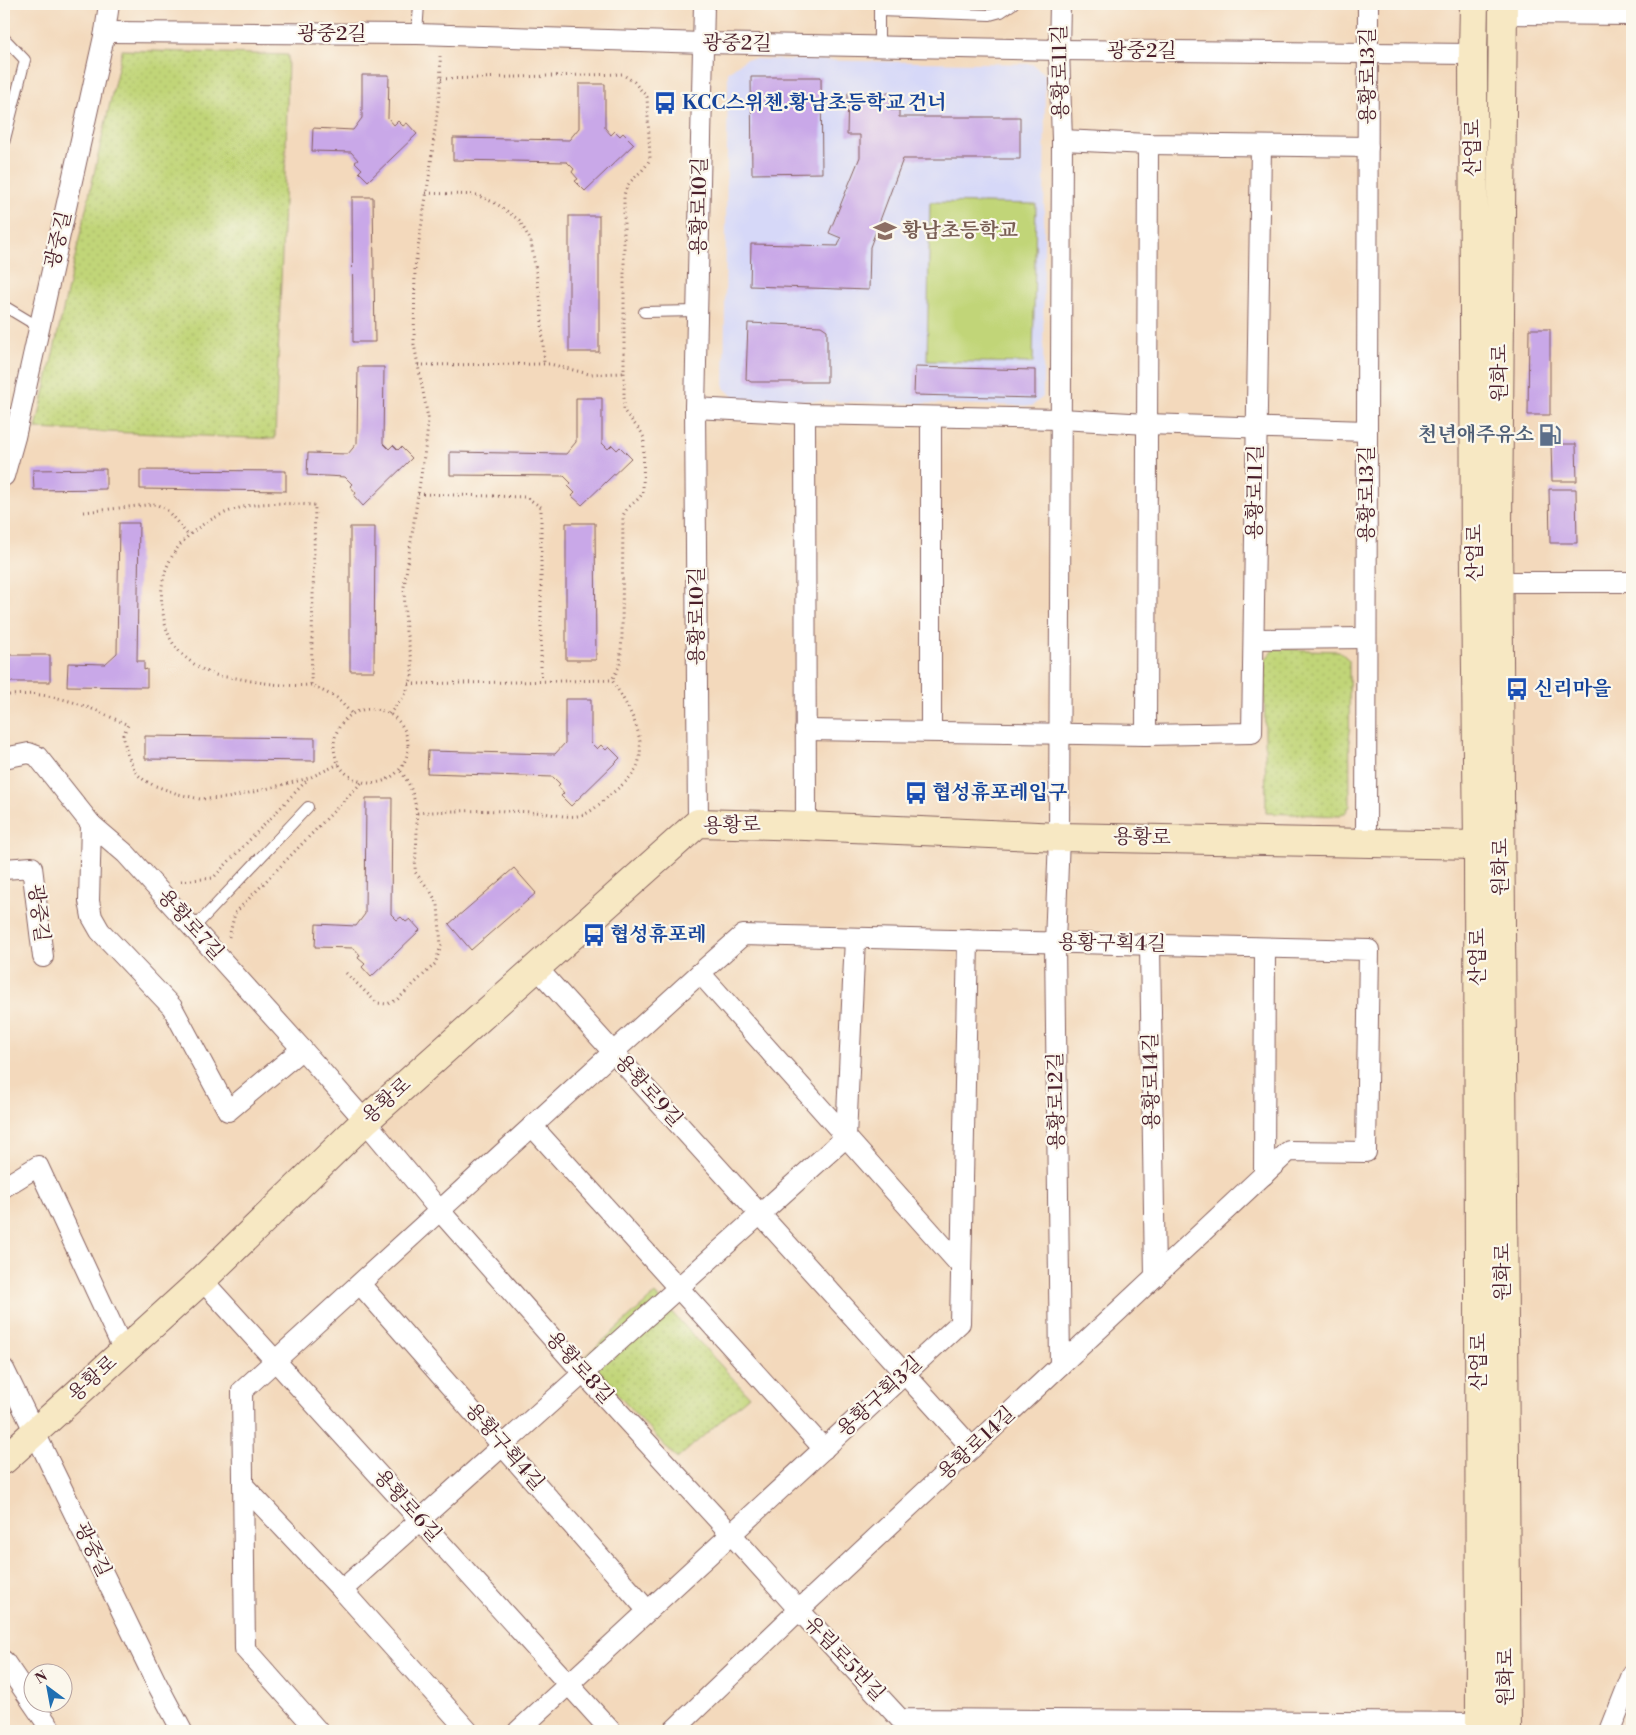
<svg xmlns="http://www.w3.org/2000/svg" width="1636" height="1735" font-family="'Libre Bodoni','Noto Serif KR',serif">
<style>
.built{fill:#d6d8f8}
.grass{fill:#c1d578;stroke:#867a52}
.park{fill:url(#park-dots);stroke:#867a52}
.building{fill:#c9a8e8}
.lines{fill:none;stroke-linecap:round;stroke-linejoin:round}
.lane-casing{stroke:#85605e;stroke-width:12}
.street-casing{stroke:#85605e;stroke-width:22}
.secondary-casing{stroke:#85605e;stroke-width:30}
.path{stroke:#85605e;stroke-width:3;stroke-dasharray:1 4;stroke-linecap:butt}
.lane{stroke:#fff;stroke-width:10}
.street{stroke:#fff;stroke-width:20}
.secondary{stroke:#f7e8c3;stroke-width:28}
.labels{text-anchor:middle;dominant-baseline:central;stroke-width:4.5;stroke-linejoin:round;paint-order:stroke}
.street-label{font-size:20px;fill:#4a1f2b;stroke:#fbf7ec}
.transit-label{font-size:20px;font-weight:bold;fill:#164399;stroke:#fbf7ec;text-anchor:start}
.education-label{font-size:20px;font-weight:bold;fill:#785e54;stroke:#fbf7ec;text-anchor:start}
.service-label{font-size:20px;font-weight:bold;fill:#4e5e75;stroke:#fbf7ec;text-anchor:end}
</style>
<defs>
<pattern id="park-dots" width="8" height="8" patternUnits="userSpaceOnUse" patternTransform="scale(1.25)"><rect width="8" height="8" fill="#c1d578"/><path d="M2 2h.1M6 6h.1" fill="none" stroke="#a7b668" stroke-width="1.8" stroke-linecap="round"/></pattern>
</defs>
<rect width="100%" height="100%" fill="#fbf7ec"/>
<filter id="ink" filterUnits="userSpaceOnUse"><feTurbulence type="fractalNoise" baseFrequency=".02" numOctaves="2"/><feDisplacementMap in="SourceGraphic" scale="10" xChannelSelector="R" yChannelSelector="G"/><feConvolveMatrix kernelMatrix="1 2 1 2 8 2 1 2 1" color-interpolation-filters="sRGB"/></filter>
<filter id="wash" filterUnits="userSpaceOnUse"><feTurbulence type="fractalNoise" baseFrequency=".0096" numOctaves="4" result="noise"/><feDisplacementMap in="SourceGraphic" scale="20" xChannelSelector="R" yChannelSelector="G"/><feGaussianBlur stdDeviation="1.12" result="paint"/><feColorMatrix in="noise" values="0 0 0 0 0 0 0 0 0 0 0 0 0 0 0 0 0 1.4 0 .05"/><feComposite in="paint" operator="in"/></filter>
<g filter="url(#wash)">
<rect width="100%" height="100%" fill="#f3d9bc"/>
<polygon class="built" points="746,59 1032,64 1045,74 1043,397 1032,406 736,399 724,388 728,72"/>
<polygon class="grass" points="930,202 1036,204 1033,363 927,361"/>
<g class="park">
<polygon points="122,50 288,55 286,149 275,439 36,429"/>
<polygon points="1274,649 1339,651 1349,660 1350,806 1345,813 1340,816 1266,813 1264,661"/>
<polygon points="655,1294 749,1396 677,1459 584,1358"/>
</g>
<g id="blocks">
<g class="building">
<polygon points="362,75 389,75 388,118 394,125 398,121 403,126 407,123 417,134 368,181 359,172 362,169 355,162 358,160 351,152 312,151 313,128 353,130 362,118"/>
<polygon points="751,77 821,77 822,173 752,174"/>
<polygon points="579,84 605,84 605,128 611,135 615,131 620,136 623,133 634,144 585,191 575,181 578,179 572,172 574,169 567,162 453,160 453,138 569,140 579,128"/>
<polygon points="848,93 891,93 891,110 899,110 899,117 1020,117 1020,159 903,159 870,247 869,290 750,286 751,244 838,246 841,238 829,233 860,157 860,135 847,135"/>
<polygon points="352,197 373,197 375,342 353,342"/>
<rect x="569" y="216" width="30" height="136"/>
<polygon points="748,323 821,326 827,330 827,382 751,382 746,379"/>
<polygon points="1529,329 1550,329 1550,415 1528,415"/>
<polygon points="358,367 384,367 383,443 389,449 393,445 398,450 401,447 412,458 363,506 354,496 356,493 350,486 352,484 345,477 307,475 308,453 348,454 357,443"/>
<polygon points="915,367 1035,370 1035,398 914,395"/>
<polygon points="576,398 602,398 602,443 608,449 612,445 617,450 620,447 631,458 582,505 572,496 575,493 568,486 571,483 564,476 450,475 450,452 566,454 576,442"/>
<polygon points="1551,444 1576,444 1577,481 1552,481"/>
<polygon points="106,469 106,489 34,490 33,470"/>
<polygon points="140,470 286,471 286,491 140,489"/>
<polygon points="1549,489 1576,489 1577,543 1550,543"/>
<polygon points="119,523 139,523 137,661 144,661 144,670 147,669 147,687 67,686 68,663 105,664 117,653"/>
<polygon points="566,523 595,523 596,660 566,660"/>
<polygon points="350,527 375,527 374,671 350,671"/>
<rect x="4" y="655" width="46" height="27"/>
<polygon points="565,699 591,699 591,743 597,749 601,745 606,750 609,747 620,758 571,806 561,796 564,793 558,786 560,784 553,777 427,773 428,751 555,754 565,743"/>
<polygon points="145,736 315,738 315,761 145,759"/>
<polygon points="366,798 392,798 391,914 397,920 401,917 406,922 410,919 420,930 371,977 362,967 365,964 358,958 360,955 354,948 315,947 316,924 356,926 365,914"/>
<polygon points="514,868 536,893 471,950 449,924"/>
</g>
</g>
</g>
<g filter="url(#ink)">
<use href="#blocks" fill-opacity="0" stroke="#85605e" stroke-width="1"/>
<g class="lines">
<defs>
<g id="lane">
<polyline points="879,5 879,47"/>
<polyline points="879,11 990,15 1001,12 1013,4"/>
<polyline points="417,34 419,4"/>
<polyline points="4,38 25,60 4,143"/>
<polyline points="4,306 39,327"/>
<polyline points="644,312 697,311"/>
<polyline points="193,929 308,807"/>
</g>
<g id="street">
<polyline points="1060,4 1059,50 1062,140 1059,837 1055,943 1060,1365"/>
<polyline points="1502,14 1632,15"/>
<polyline points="105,32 417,34 704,43 1059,50 1473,54"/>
<polyline points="1062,140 1148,144 1368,147"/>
<polyline points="695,408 805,414 1061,419 1147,424 1367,431"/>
<polyline points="805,414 806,826"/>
<polyline points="4,476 15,437 105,32 109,4"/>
<polyline points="1499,582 1632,582"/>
<polyline points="1254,639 1366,638"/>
<polyline points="805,730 1146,735 1252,733 1261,146"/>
<polyline points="931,731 931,417"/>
<polyline points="1146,735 1148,144"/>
<path d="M4,758l25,-5 8,3 54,68 35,30 176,195 63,72 75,90 143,162 148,161 68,76 490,-459 77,1 3,-202 -626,-15 -43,38c-152,140 -305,279 -458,418l3,258 73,82"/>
<polyline points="698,823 695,408 704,4"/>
<polyline points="91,824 89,901 92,917 100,931 172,1007 228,1111 302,1049"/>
<polyline points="1366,842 1368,4"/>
<polyline points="4,869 32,867 43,957"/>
<polyline points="1150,945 1155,1277"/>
<polyline points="536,967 972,1448"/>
<polyline points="700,973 961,1266"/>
<polyline points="532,1126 824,1449"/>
<polyline points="1264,1175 1265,948"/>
<polyline points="4,1187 38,1166 124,1351"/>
<polyline points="202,1280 611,1731"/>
<polyline points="360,1284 648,1611"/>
<polyline points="4,1369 156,1682 182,1731"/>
<polyline points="243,1485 342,1590 468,1731"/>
<polyline points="342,1590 846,1137 855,938"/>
<polyline points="4,1661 52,1731"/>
<polyline points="518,1731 960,1323 968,940"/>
<polyline points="673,1731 799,1610 900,1719 1480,1723"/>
<polyline points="1610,1731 1632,1675"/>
</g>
<g id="secondary">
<polyline points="1474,4 1473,54 1475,583 1478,845 1480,1731"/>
<polyline points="1503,4 1498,523 1507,1731"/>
<polyline points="4,1460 202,1280 365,1121 698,823 806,826 1059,837 1478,845"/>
</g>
</defs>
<use href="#lane" class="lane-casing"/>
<use href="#street" class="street-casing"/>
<use href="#secondary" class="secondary-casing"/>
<g class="path">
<path d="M441,79l181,-5 12,8 13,15 3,61c-6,17 -23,19 -26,38v215l17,21 3,6 -1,54c-6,12 -15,11 -20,24l-1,121 -2,28 -8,15"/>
<polyline points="426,193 477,195 497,204 519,220 531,241 541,303 544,363"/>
<polyline points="418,365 550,364 589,374 624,373"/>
<polyline points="418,494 526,497 541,507 541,681"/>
<polyline points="84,512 155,504 166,509 188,535"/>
<path d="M409,684l203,-4c15,25 38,59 24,89 -6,11 -18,19 -27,27 -9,7 -19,19 -32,20 -14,2 -31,-4 -45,-4 -39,-2 -76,-2 -115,1"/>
<path d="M311,685c-24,2 -51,-2 -75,-7 -7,-1 -16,-1 -23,-4 -12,-4 -26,-14 -34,-23 -10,-11 -14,-24 -16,-38 -10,-55 30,-93 80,-106 24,-6 49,-3 72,-2l-4,180 26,13 15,16"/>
<path d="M4,695c14,0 29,-2 43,1 28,4 55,17 81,29l-5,10 4,19 9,19 8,7 9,5 25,9 22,5 28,-1 58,-14 23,-6 30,-14"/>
<circle cx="371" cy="746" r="37"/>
<polyline points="389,714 405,695 412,677 412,660 406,631 404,587 427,436 428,418 414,344 415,267 430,171 441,79 440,56"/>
<polyline points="181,881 213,878 308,779"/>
<polyline points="229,937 235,913 363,781"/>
<path d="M346,973l31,30 10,1 10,-4 38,-36 6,-18 -3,-41 -7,-13 -16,-20c1,-37 9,-73 -16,-103"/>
</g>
<use href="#lane" class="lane"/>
<use href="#street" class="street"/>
<use href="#secondary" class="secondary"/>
</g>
</g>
<defs>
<symbol id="bus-bare" viewBox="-9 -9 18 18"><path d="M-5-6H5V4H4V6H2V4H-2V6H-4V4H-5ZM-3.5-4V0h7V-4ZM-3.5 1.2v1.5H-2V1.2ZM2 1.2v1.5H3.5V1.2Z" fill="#1a4fb4" stroke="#fbf7ec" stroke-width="2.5" paint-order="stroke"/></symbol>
<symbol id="school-bare" viewBox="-9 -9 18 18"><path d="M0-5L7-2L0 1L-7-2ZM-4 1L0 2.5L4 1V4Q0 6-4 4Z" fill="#8d6e63" stroke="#fbf7ec" stroke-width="2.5" paint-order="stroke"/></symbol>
<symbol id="fuel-bare" viewBox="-9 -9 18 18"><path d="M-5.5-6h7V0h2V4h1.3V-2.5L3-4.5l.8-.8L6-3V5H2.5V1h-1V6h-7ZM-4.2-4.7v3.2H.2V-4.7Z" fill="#5c6f8a" stroke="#fbf7ec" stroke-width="2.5" paint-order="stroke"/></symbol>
</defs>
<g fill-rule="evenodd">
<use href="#bus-bare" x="649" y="87" width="32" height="32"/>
<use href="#school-bare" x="869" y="215" width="32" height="32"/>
<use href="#fuel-bare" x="1534" y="419" width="32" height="32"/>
<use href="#bus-bare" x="1501" y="673" width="32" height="32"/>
<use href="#bus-bare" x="900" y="777" width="32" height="32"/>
<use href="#bus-bare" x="578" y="919" width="32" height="32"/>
</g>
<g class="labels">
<g class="street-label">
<text x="332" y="34">광중2길</text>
<text transform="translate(737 44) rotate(1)">광중2길</text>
<text x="1142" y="51">광중2길</text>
<text transform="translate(1061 72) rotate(-91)">용황로11길</text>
<text transform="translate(1368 76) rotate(-90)">용황로13길</text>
<text transform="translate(1473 148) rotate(-90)">산업로</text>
<text transform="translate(700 206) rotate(-89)">용황로10길</text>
<text transform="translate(59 240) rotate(-77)">광중길</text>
<text transform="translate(1500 373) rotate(-90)">원화로</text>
<text transform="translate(1256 492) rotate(-89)">용황로11길</text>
<text transform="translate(1367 494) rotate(-90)">용황로13길</text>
<text transform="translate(1475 553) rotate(-90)">산업로</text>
<text transform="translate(697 616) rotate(-90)">용황로10길</text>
<text transform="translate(732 826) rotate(-2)">용황로</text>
<text transform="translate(1142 838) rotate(1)">용황로</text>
<text transform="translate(1501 867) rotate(-90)">원화로</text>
<text transform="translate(38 913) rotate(83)">광중길</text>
<text transform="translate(190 925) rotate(48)">용황로7길</text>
<text transform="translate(1112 944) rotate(1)">용황구획4길</text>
<text transform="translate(1478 957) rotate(-90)">산업로</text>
<text transform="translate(1152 1081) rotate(-91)">용황로14길</text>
<text transform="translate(648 1091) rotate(48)">용황로9길</text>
<text transform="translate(387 1101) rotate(-42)">용황로</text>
<text transform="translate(1057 1101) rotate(-91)">용황로12길</text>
<text transform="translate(1503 1272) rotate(-90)">원화로</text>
<text transform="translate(1479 1362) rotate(-90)">산업로</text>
<text transform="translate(579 1368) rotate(48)">용황로8길</text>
<text transform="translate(93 1379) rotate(-42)">용황로</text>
<text transform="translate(880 1397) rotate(-43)">용황구획3길</text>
<text transform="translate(977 1444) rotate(-43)">용황로14길</text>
<text transform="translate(504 1447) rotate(49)">용황구획4길</text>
<text transform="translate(407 1506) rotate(48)">용황로6길</text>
<text transform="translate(92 1550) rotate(64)">광중길</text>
<text transform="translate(844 1659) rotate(47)">유림로5번길</text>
<text transform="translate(1506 1677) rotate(-90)">원화로</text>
</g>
<g class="transit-label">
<text x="682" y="103">KCC스위첸.황남초등학교 건너</text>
<text x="1534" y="689">신리마을</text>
<text x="932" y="793">협성휴포레입구</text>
<text x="610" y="935">협성휴포레</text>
</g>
<g class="education-label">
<text x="902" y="231">황남초등학교</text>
</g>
<g class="service-label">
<text x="1534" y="435">천년애주유소</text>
</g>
</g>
<rect width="1636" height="1735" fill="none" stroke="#fbf7ec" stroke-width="20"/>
<g transform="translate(48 1688) rotate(328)"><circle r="24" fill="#fbf7ec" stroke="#b4a19f"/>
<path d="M0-4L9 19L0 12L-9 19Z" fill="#1f6fb2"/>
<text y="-8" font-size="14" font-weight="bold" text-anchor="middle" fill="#4a1f2b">N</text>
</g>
</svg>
